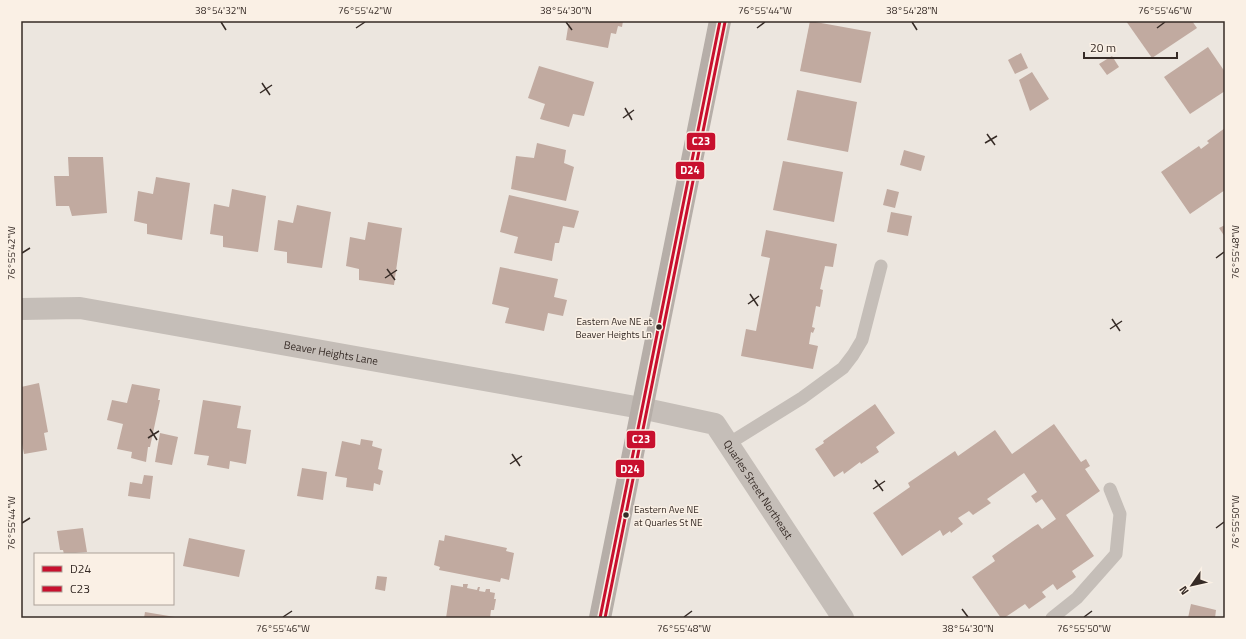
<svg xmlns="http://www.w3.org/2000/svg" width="1246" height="639" font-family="'Titillium Web',sans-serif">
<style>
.building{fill:#c1aaa0}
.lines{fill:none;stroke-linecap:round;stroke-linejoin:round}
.service{stroke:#c5beb8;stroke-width:13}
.minor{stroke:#c5beb8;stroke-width:22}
.secondary{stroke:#b6aea8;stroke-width:22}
.bus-1-casing{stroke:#faf0e5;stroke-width:6}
.bus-2-casing{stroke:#faf0e5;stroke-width:6}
.bus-1{stroke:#c8102e;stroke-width:3}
.bus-2{stroke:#c8102e;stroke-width:3}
.ticks{fill:none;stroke:#362b26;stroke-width:1.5}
.bus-dot{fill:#362b26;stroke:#faf0e5;stroke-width:1.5}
.labels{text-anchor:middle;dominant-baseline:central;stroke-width:3;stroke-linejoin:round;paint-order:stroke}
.bus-label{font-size:10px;fill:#362b26;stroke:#faf0e5;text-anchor:end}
.street-label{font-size:11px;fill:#362b26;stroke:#faf0e5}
.line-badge{stroke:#faf0e5;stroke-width:1.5}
.badge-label{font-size:11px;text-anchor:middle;font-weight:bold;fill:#fff}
.neatline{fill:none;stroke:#362b26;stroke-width:1.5}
.ticks-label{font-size:10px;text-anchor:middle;fill:#362b26}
</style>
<rect width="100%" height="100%" fill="#ece6df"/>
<g class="building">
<polygon points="569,21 623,21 622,27 618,26 616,34 611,33 608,48 566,40"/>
<polygon points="810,21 871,32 861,83 800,71"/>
<polygon points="1126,21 1192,21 1197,28 1152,58"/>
<polygon points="1208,47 1225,72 1225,91 1190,114 1164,77"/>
<polygon points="1021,53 1028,68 1015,74 1008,60"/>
<polygon points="1112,56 1119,67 1107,75 1099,64"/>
<polygon points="539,66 594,82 584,116 573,114 569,127 540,119 545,104 528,98"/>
<polygon points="1032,72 1049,99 1030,111 1019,80"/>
<polygon points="797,90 857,102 848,152 787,140"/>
<polygon points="1225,128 1225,190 1190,214 1161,172 1199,146 1201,149 1209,143 1207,141"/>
<polygon points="537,143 566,150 564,163 574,167 566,201 511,189 516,156 534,158"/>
<polygon points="904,150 925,156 921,171 900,165"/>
<polygon points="68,157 103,157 107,213 72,216 69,206 56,206 54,176 69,176"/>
<polygon points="783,161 843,172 834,222 773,210"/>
<polygon points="156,177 190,183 182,240 147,234 147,224 134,221 138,191 153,194"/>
<polygon points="232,189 266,196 258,252 223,247 223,236 210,234 214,204 229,207"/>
<polygon points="887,189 899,192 895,208 883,205"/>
<polygon points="509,195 579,211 574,228 563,226 559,243 555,243 552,261 514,253 518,237 500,232"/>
<polygon points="297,205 331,212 322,268 287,263 287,252 274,250 278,220 293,223"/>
<polygon points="891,212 912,216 908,236 887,232"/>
<polygon points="368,222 402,228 394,285 359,280 359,269 346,266 350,237 365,240"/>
<polygon points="1225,225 1225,237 1219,228"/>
<polygon points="766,230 837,244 833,267 825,266 820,289 823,290 820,307 816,306 812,327 815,328 813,333 811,332 809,344 818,346 813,369 741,356 746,329 756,331 770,258 761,256"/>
<polygon points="500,267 558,279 554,297 567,300 563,316 548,313 544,331 505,323 509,308 492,304"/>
<polygon points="39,383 48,432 44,433 47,450 24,454 21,438 21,387"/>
<polygon points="132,384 160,389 158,400 160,400 150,447 148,447 146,462 131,458 132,452 117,449 123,424 107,420 112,400 127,403"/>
<polygon points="203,400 241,406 237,428 251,430 246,464 230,461 229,469 207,465 209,456 194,454"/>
<polygon points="875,404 895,433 876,447 879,452 861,464 860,462 844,474 843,471 834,477 815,449 824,443 823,441"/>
<polygon points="1054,424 1081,462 1086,459 1090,466 1085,469 1100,491 1066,515 1094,556 1072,571 1076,577 1057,590 1053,584 1042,592 1046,597 1029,609 1025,604 1004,618 1001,618 972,577 995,561 992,556 1033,527 1038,524 1042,529 1056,519 1042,499 1036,503 1031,496 1037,492 1024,473 987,499 991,503 973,515 969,511 958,518 963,524 951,533 950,531 943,536 940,530 902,556 873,513 910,487 908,483 955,451 958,456 995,430 1012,454"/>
<polygon points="160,433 178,437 172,465 155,462"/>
<polygon points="361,439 373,441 372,446 382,449 378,469 383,471 380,485 374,483 373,491 346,487 347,478 335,476 342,441 360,445"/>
<polygon points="302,468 327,472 323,500 297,496"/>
<polygon points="144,475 153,476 150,499 128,496 130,482 142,484"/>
<polygon points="83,528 87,552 64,554 63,550 60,550 57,531"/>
<polygon points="445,535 507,548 506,551 514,553 509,580 501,578 500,582 439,570 440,567 434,565 439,540 444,541"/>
<polygon points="189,538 245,550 239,577 183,566"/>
<polygon points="377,576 387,577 385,591 375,589"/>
<polygon points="463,584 468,584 467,588 477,590 478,587 480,587 479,591 485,592 486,589 490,589 490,592 495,593 494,599 496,599 494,610 491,610 490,618 446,618 451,585 463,587"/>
<polygon points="1191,604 1216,610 1215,618 1188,618"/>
<polygon points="145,612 175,617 175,618 144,618"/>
</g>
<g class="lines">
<g class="service">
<polyline points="728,444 802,398 843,368 853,355 862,340 881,266"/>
<polyline points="1052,618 1077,598 1116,554 1120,514 1110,489"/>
</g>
<path class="minor" id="s1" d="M21,309l59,-1 561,100 74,16 128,194"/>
<polyline class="secondary" points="600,618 720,21"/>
<defs>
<polyline id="bus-1" points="600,618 720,21"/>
<polyline id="bus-2" points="605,618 725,22"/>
</defs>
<use href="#bus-1" class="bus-1-casing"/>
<use href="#bus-2" class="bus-2-casing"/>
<use href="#bus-1" class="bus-1"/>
<use href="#bus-2" class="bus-2"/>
</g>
<path class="ticks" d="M221,22l5,8M566,22l6,8M912,22l5,8M356,28l9,-6M757,28l8,-6M1157,28l8,-6M262,83l8,12M260,93l12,-8M625,108l7,12M623,118l11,-8M987,134l8,11M985,143l12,-7M22,253l8,-5M1216,258l8,-6M387,269l8,11M385,278l12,-8M750,294l8,12M748,304l11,-8M1112,319l8,12M1110,329l12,-8M150,429l7,11M148,438l11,-7M512,454l8,12M510,464l12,-8M875,480l8,11M873,489l12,-8M22,523l8,-5M1216,528l8,-6M962,609l6,8M283,617l9,-6M684,617l8,-6M1084,617l8,-6"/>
<g class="bus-dot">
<circle cx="659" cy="327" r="3.5"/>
<circle cx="626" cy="515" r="3.5"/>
</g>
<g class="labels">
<g class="bus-label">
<text x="652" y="321">Eastern Ave NE at<tspan x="652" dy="13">Beaver Heights Ln</tspan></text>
<text x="634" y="509" text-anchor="start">Eastern Ave NE<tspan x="634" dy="13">at Quarles St NE</tspan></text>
</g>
<g class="street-label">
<text stroke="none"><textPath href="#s1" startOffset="314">Beaver Heights Lane</textPath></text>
<text stroke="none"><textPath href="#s1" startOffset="783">Quarles Street Northeast</textPath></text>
</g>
</g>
<g class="line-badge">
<rect x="686" y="132" width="30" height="19" rx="4" fill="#c8102e"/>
<rect x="675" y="161" width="30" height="19" rx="4" fill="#c8102e"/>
<rect x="626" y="430" width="30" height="19" rx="4" fill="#c8102e"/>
<rect x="615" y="459" width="30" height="19" rx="4" fill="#c8102e"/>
</g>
<g class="badge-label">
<text x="701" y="145">C23</text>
<text x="690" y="174">D24</text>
<text x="641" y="443">C23</text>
<text x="630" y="473">D24</text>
</g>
<rect width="1246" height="639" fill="none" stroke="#faf0e5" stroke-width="44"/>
<rect x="34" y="553" width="140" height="52" fill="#faf0e5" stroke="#aca199"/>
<rect x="42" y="566" width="20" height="6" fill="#c8102e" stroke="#aca199"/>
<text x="70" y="573" font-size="12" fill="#362b26">D24</text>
<rect x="42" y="586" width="20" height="6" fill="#c8102e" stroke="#aca199"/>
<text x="70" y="593" font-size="12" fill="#362b26">C23</text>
<g transform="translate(1192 585) rotate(236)" stroke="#faf0e5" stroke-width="3" paint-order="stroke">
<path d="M0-3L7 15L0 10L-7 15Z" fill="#362b26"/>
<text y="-6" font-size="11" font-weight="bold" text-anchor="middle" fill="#362b26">N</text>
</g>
<path d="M1084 52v6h93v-6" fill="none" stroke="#362b26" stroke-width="2"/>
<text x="1090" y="52" font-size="12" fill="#362b26" stroke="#faf0e5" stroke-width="3" paint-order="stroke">20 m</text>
<rect x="22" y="22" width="1202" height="595" class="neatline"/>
<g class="ticks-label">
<text x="221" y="14">38°54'32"N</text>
<text x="365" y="14">76°55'42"W</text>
<text x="566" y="14">38°54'30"N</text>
<text x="765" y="14">76°55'44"W</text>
<text x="912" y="14">38°54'28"N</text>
<text x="1165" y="14">76°55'46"W</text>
<text transform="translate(1235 252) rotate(-90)" y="4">76°55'48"W</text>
<text transform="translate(11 253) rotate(-90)" y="4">76°55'42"W</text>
<text transform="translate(1235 522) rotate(-90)" y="4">76°55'50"W</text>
<text transform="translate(11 523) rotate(-90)" y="4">76°55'44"W</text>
<text x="283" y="632">76°55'46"W</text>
<text x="684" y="632">76°55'48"W</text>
<text x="968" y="632">38°54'30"N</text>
<text x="1084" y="632">76°55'50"W</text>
</g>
</svg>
